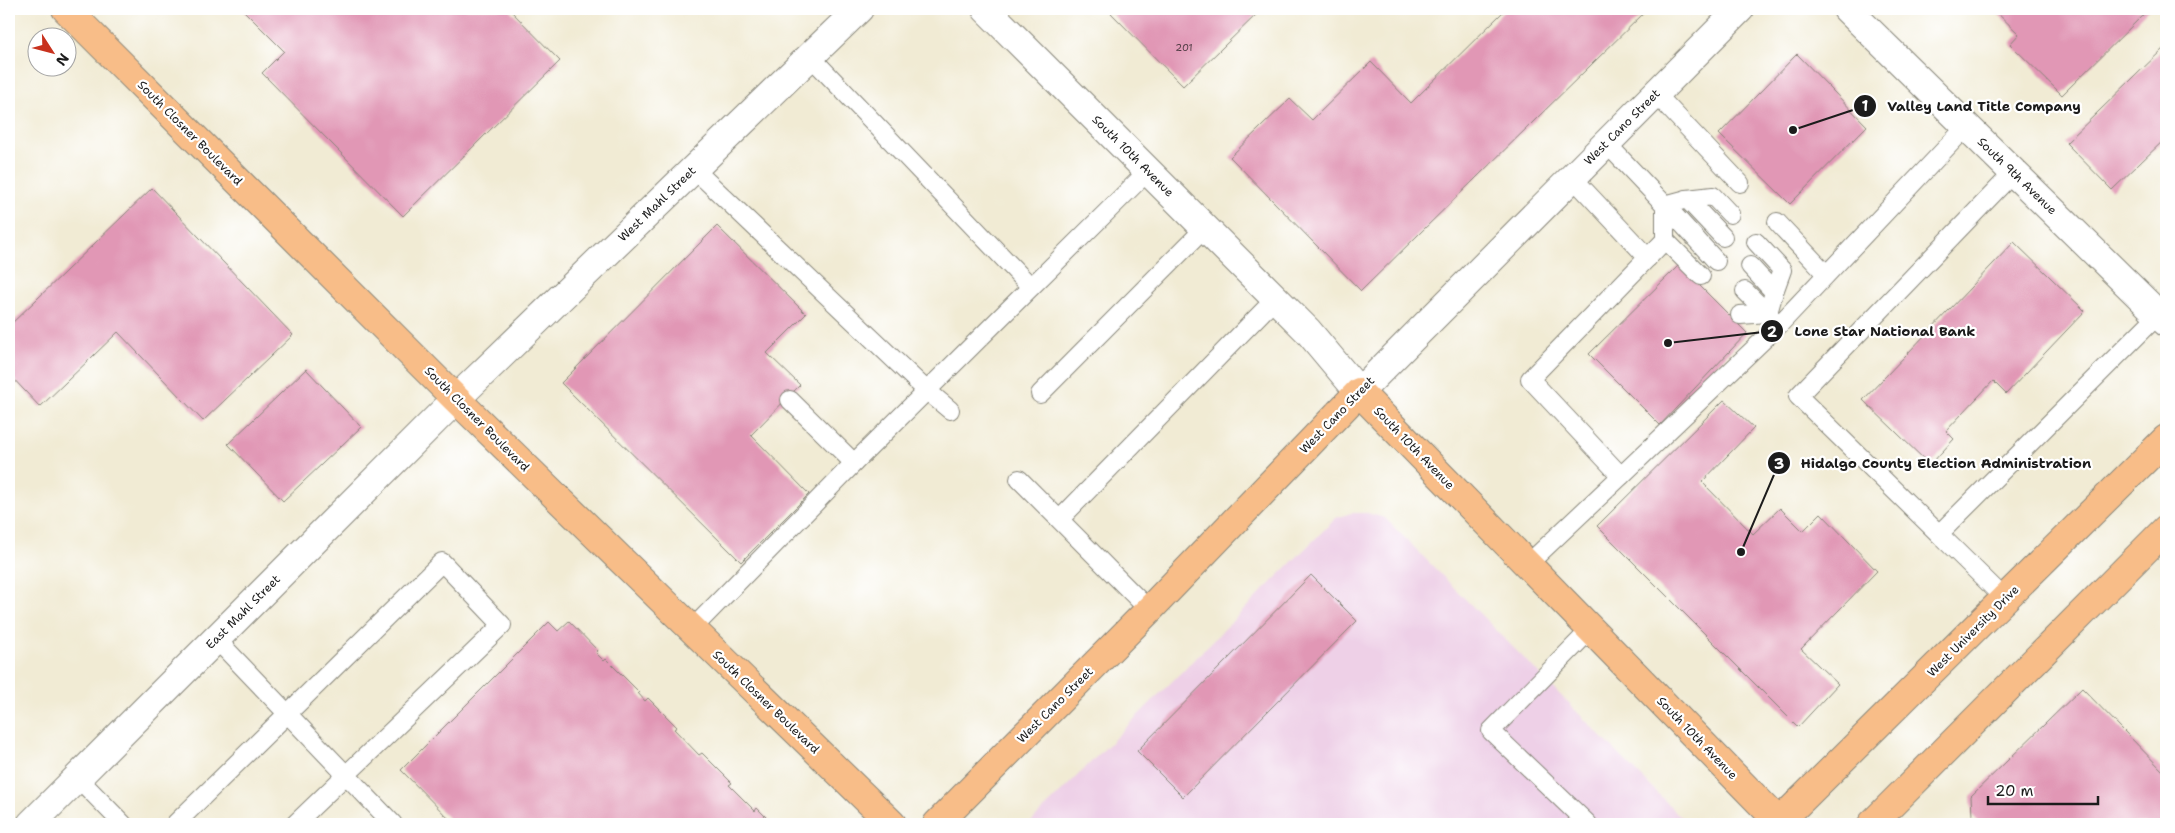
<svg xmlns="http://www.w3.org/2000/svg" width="2175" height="833" font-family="'Shantell Sans',sans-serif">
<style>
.built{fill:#eed0e7}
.building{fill:#e197b5}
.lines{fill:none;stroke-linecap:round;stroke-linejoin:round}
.lane-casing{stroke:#868478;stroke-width:20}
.street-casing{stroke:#868478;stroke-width:30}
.primary-casing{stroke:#868478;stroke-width:30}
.lane{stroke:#fff;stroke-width:18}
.street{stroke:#fff;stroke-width:28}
.primary{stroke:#f8bd88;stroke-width:28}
.labels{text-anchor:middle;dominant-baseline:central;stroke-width:4.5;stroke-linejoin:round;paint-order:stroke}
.number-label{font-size:10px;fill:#4d3b42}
.street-label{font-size:12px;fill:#1c1c1c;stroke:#fff}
.leader{fill:none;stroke:#1c1c1c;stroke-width:2}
.callout-dot{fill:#1c1c1c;stroke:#fff;stroke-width:2}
.mark-label{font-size:15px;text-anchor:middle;font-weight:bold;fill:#fff}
.callout-label{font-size:14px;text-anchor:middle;font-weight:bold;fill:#1c1c1c;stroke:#fff;stroke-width:4.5;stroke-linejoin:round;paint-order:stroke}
</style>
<rect width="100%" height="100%" fill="#fff"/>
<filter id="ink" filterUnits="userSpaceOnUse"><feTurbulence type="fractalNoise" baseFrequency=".02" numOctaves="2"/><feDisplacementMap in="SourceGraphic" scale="10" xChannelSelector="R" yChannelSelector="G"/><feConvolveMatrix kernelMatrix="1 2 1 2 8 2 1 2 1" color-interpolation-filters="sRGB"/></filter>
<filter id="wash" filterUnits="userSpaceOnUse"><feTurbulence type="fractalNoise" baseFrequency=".0096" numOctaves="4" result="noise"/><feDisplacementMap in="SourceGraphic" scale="20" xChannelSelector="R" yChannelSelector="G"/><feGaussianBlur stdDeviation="1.12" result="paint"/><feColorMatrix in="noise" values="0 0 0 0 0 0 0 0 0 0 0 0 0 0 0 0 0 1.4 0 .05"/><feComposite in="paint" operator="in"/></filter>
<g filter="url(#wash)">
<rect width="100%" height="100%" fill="#f1ebd4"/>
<polygon class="built" points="1351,513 1367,513 1385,518 1688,824 1029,824 1336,518"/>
<g id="blocks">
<g class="building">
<polygon points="242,9 509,9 560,61 403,216 262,73 284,51"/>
<polygon points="1107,9 1262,9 1183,86"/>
<polygon points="1506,9 1648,9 1361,291 1230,157 1290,99 1312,120 1371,62 1411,103"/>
<polygon points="1993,9 2149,9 2062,95 2010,44 2019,34"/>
<polygon points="2166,46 2166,138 2112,190 2066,143"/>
<polygon points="1797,54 1867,126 1790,204 1719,134"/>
<polygon points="152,188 293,335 203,421 118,332 40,407 9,374 9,326"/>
<polygon points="717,226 806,314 767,353 800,385 751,435 809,494 741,562 561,383"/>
<polygon points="2014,242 2085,311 2006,394 1993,381 1946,431 1954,439 1930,465 1863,400"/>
<polygon points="1679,265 1747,333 1660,425 1589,354"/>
<polygon points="306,369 361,427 283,501 228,444"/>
<polygon points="1724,400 1754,428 1702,482 1753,534 1780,508 1803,531 1821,513 1877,571 1801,649 1838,684 1798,727 1597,526"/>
<polygon points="1311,575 1357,621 1183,797 1137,751"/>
<polygon points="569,621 598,651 596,653 604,661 606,659 639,692 638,693 645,701 648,698 677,727 674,729 699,755 702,753 732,783 729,785 755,811 757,808 773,824 454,824 401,770 549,622 558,631"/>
<polygon points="2082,688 2166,774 2166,824 1981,824 1972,815 1971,796"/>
</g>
</g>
</g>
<g filter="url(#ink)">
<use href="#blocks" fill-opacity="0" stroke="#868478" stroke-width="1"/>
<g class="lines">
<defs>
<g id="lane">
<polyline points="810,56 1031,287"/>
<polyline points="1656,94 1740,183"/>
<polyline points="1606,143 1665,205 1665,240 1701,276"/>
<polyline points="694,169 926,390 950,410"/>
<polyline points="1572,177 1648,258"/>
<polyline points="1687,199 1713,196 1730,214"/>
<polyline points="1777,222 1826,274"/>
<polyline points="1756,242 1782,270 1774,292"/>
<polyline points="1716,261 1665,205 1687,199 1723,237"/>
<polyline points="1745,291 1773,319"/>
<polyline points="1740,315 1768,313 1774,292 1750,266"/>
<polyline points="1040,394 1205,228"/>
<polyline points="790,400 854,463"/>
<polyline points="1621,476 1779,325 1966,127"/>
<polyline points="1019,479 1149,610"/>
<polyline points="1060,519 1276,298"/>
<polyline points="1939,534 1798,396 2014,172"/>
<polyline points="1528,564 1621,476 1530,379 1665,240"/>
<polyline points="2005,599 1939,534 2159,314"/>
<polyline points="692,629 854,463 1148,171"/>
<polyline points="216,639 393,824"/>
<polyline points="77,777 123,824"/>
<polyline points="175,824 442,562 502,625 295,824"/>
<polyline points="1588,824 1491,731 1591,629"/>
</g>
<g id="street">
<polyline points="986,9 1308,331 1359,392 1740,9"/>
<polyline points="1847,9 2166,322"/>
<polyline points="31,824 456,399 859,9"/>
</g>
<g id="primary">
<polyline points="66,9 456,399 892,824"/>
<polyline points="1779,822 2166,439"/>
<polyline points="937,824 1149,610 1359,392 1781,824"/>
<polyline points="1872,824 2166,529"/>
</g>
</defs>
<use href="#lane" class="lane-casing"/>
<use href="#street" class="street-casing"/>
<use href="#primary" class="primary-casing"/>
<use href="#lane" class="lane"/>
<use href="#street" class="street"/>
<use href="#primary" class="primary"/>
</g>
</g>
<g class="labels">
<g class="number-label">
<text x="1184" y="47">201</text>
</g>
<g class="street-label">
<text transform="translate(1622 127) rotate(-45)">West Cano Street</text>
<text transform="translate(190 133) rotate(45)">South Closner Boulevard</text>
<text transform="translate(1133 156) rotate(45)">South 10th Avenue</text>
<text transform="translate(2017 176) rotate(44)">South 9th Avenue</text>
<text transform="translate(657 204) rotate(-44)">West Mahl Street</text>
<text transform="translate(1337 415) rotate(-46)">West Cano Street</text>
<text transform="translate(477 419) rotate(45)">South Closner Boulevard</text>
<text transform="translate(1414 448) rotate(46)">South 10th Avenue</text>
<text transform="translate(243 612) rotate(-45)">East Mahl Street</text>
<text transform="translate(1973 631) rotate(-45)">West University Drive</text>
<text transform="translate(766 702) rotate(44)">South Closner Boulevard</text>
<text transform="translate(1055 705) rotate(-45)">West Cano Street</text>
<text transform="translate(1697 738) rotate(46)">South 10th Avenue</text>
</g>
</g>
<path class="leader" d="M1793 130L1865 106M1668 343L1772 331M1741 552L1779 463"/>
<g class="callout-dot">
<circle cx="1793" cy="130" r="5"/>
<circle cx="1668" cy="343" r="5"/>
<circle cx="1741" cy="552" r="5"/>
<circle cx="1865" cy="106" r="12"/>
<circle cx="1772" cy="331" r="12"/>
<circle cx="1779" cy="463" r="12"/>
</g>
<g class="mark-label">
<text x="1865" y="111">1</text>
<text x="1772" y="337">2</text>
<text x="1779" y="469">3</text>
</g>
<g class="callout-label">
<text x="1984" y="111">Valley Land Title Company</text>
<text x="1885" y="336">Lone Star National Bank</text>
<text x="1946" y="468">Hidalgo County Election Administration</text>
</g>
<rect width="2175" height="833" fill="none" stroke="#fff" stroke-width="30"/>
<g transform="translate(52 52) rotate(126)"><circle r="24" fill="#ffffff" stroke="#a4a4a4"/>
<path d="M0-4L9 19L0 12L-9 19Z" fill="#c8321e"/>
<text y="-8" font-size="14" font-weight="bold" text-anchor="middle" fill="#1c1c1c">N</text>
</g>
<path d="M1988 796v8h110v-8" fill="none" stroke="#1c1c1c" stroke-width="2.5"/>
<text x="1995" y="796" font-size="15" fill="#1c1c1c" stroke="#ffffff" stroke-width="4" paint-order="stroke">20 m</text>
</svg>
